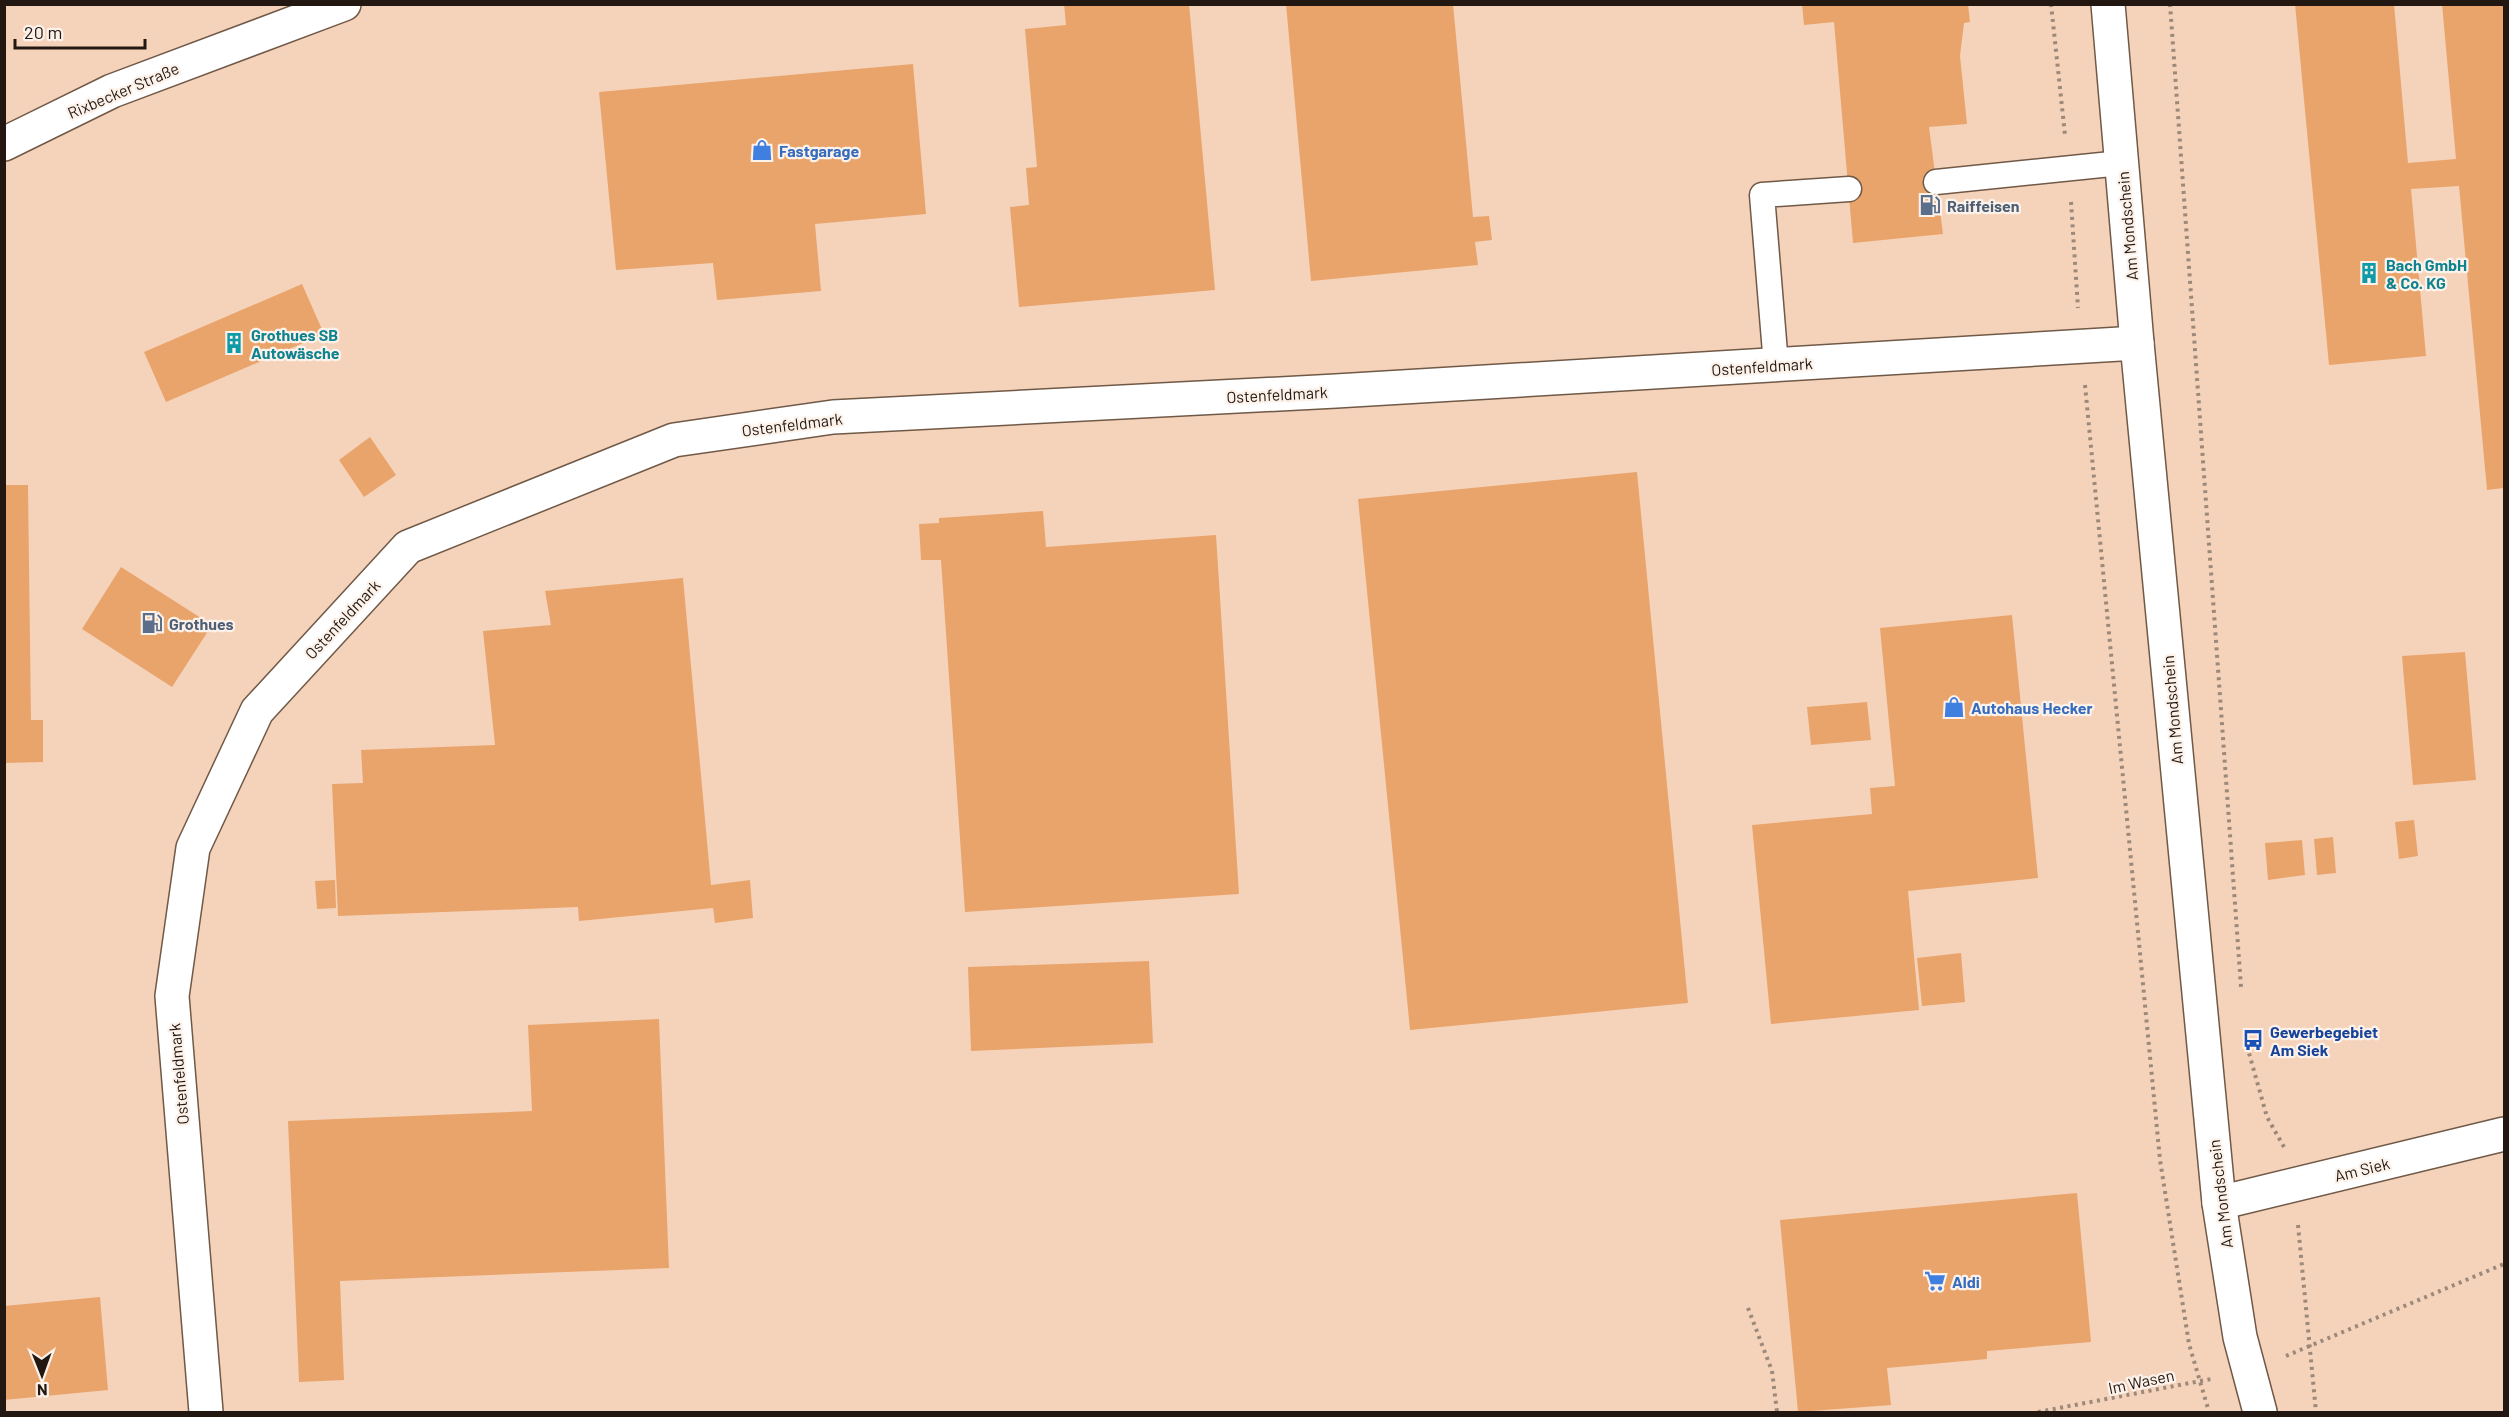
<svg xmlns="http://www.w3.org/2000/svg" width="2509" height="1417" font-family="Barlow,sans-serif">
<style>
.built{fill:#f5d3bb}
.building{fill:#e9a46c}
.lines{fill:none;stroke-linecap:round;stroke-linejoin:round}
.lane-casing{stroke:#705947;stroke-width:27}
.street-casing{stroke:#705947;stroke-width:36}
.secondary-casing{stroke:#705947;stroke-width:36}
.path{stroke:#9d897a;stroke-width:4;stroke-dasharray:3 4.5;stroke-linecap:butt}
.lane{stroke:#fff;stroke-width:24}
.street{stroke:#fff;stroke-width:33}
.secondary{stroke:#fff;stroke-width:33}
.labels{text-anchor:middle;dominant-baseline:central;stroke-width:4.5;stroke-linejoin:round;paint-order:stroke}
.street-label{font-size:16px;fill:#221811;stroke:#fdf2ea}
.shop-label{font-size:16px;font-weight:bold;fill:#366cbe;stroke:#fdf2ea;text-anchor:start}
.service-label{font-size:16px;font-weight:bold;fill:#4e5e75;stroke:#fdf2ea;text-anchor:start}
.culture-label{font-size:16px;font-weight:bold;fill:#0d838f;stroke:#fdf2ea;text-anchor:start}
.transit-label{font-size:16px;font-weight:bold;fill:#164399;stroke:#fdf2ea;text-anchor:start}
</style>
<rect width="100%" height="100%" fill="#fce1cc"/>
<rect class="built" x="5" y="5" width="2499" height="1407"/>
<g class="building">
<polygon points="1064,4 1189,4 1215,290 1019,307 1010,207 1029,205 1026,168 1037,167 1025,29 1066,25"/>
<polygon points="1286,4 1453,4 1473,217 1489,216 1492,240 1475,242 1478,265 1311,281"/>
<polygon points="1802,4 1968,4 1970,22 1964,23 1960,56 1967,124 1929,127 1943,234 1853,243 1834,22 1804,25"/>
<polygon points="2295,4 2394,4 2408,163 2456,159 2442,4 2504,4 2504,488 2487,490 2459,186 2411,189 2426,356 2329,365"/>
<polygon points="913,64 926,214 815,224 821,291 717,300 713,263 616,270 599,92"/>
<polygon points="302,284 324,334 166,402 144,352"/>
<polygon points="370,437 396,475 364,497 339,460"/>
<polygon points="1637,472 1688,1003 1410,1030 1358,499"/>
<polygon points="4,485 28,485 31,720 43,720 43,762 4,763"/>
<polygon points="1043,511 1046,547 1216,535 1239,894 965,912 941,560 921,560 919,524 939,523 939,518"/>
<polygon points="121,567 212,625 172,687 82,629"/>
<polygon points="683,578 711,885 750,880 753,918 715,923 713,908 579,921 578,907 338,916 332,784 363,783 361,750 495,745 483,631 551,625 545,591"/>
<polygon points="2012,615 2038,878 1908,891 1919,1010 1771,1024 1752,825 1872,814 1870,788 1895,786 1880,628"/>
<polygon points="2465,652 2476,780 2413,785 2402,656"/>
<polygon points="1867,702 1871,740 1811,745 1807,707"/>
<polygon points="2414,820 2418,856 2399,859 2395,822"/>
<polygon points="2333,837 2336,873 2317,875 2314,839"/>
<polygon points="2302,840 2305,875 2268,880 2265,843"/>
<polygon points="335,880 336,908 317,909 315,881"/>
<polygon points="1961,953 1965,1002 1922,1006 1917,958"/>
<polygon points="1149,961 1153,1043 971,1051 968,967"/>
<polygon points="659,1019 669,1268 340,1281 344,1380 299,1382 288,1121 532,1111 528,1025"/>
<polygon points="2077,1193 2091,1342 1987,1351 1987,1359 1887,1368 1891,1405 1798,1412 1780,1220"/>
<polygon points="100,1297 108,1390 4,1400 4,1306"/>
</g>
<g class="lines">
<defs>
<g id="lane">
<polyline points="1936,182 2121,163"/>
<polyline points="1776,365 1762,195 1849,189"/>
</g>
<g id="street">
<polyline points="2108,4 2137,343 2219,1203 2240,1337 2260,1412"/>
<polyline points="2219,1203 2504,1134"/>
<polyline points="206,1412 172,996 193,848 257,711 408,547 674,440 833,417 1336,391 2137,343"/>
</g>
<polyline id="secondary" points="4,144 112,91 344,4"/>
</defs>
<use href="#lane" class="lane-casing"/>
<use href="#street" class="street-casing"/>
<use href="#secondary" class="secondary-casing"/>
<g class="path">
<polyline points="2051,4 2065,135"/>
<polyline points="2170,4 2241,987"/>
<polyline points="2071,202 2078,308"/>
<polyline points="2085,385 2160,1160 2189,1344 2209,1412"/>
<polyline points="2245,1039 2267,1117 2284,1147"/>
<polyline points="2298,1225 2316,1412"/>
<polyline points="1748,1308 1772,1371 1777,1412"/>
<polyline points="2286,1356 2504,1264"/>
<polyline points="2038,1412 2211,1379"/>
</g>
<use href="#lane" class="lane"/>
<use href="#street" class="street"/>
<use href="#secondary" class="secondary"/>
</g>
<defs>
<symbol id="shop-bare" viewBox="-9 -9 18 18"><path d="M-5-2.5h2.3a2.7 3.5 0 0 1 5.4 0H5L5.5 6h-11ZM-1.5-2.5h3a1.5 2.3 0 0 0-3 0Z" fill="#3f7fe0" stroke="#fdf2ea" stroke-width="2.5" paint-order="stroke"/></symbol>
<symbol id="fuel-bare" viewBox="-9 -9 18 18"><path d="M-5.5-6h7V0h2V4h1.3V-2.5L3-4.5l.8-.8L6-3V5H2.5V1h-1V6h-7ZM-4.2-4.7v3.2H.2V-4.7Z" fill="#5c6f8a" stroke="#fdf2ea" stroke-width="2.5" paint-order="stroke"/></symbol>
<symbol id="building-bare" viewBox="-9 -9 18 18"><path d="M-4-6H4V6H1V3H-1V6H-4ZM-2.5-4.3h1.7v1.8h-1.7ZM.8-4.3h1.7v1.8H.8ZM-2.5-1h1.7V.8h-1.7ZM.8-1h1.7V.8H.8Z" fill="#0f9aa8" stroke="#fdf2ea" stroke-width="2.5" paint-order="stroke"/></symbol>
<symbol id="bus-bare" viewBox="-9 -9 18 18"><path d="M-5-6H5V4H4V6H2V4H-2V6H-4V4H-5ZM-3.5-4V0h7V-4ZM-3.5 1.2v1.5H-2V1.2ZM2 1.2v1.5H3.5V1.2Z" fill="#1a4fb4" stroke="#fdf2ea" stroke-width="2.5" paint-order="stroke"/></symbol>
<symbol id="supermarket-bare" viewBox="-9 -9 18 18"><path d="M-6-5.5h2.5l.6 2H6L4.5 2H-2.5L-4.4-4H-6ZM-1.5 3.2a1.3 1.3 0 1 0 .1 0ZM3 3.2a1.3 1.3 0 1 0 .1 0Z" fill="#3f7fe0" stroke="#fdf2ea" stroke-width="2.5" paint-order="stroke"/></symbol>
</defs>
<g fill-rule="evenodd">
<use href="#shop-bare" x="747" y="135" width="30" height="30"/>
<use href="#fuel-bare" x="1915" y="190" width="30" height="30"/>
<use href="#building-bare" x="2354" y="258" width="30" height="30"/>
<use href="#building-bare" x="219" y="328" width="30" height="30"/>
<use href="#fuel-bare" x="137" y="608" width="30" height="30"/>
<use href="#shop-bare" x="1939" y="692" width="30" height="30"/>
<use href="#bus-bare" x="2238" y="1025" width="30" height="30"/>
<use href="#supermarket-bare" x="1920" y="1266" width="30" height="30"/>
</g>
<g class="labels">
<g class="street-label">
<text transform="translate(123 90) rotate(-23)">Rixbecker Straße</text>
<text transform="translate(2127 226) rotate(-95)">Am Mondschein</text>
<text transform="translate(1762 366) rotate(-4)">Ostenfeldmark</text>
<text transform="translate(1277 394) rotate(-3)">Ostenfeldmark</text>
<text transform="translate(792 424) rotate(-7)">Ostenfeldmark</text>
<text transform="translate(342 619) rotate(-47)">Ostenfeldmark</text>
<text transform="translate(2172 710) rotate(-95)">Am Mondschein</text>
<text transform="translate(178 1074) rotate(-95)">Ostenfeldmark</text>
<text transform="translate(2362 1169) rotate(-14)">Am Siek</text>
<text transform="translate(2220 1194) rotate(-97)">Am Mondschein</text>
<text transform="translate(2141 1381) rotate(-12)">Im Wasen</text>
</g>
<g class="shop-label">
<text x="779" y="150">Fastgarage</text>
<text x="1971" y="707">Autohaus Hecker</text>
<text x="1952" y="1281">Aldi</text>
</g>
<g class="service-label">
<text x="1947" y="205">Raiffeisen</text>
<text x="169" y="623">Grothues</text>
</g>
<g class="culture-label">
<text x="2386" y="264">Bach GmbH<tspan x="2386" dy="18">&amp; Co. KG</tspan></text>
<text x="251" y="334">Grothues SB<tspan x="251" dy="18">Autowäsche</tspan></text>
</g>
<g class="transit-label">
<text x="2270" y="1031">Gewerbegebiet<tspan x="2270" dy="18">Am Siek</tspan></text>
</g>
</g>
<rect width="2509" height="1417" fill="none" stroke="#221811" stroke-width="12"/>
<g transform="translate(42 1375) rotate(179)" stroke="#fdf2ea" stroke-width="4.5" paint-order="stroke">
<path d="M0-4.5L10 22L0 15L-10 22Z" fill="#221811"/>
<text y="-9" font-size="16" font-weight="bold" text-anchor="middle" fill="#221811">N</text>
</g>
<path d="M15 39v9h130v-9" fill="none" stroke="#221811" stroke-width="3"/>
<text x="24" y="39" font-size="18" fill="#221811" stroke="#fdf2ea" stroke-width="4.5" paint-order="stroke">20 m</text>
</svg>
